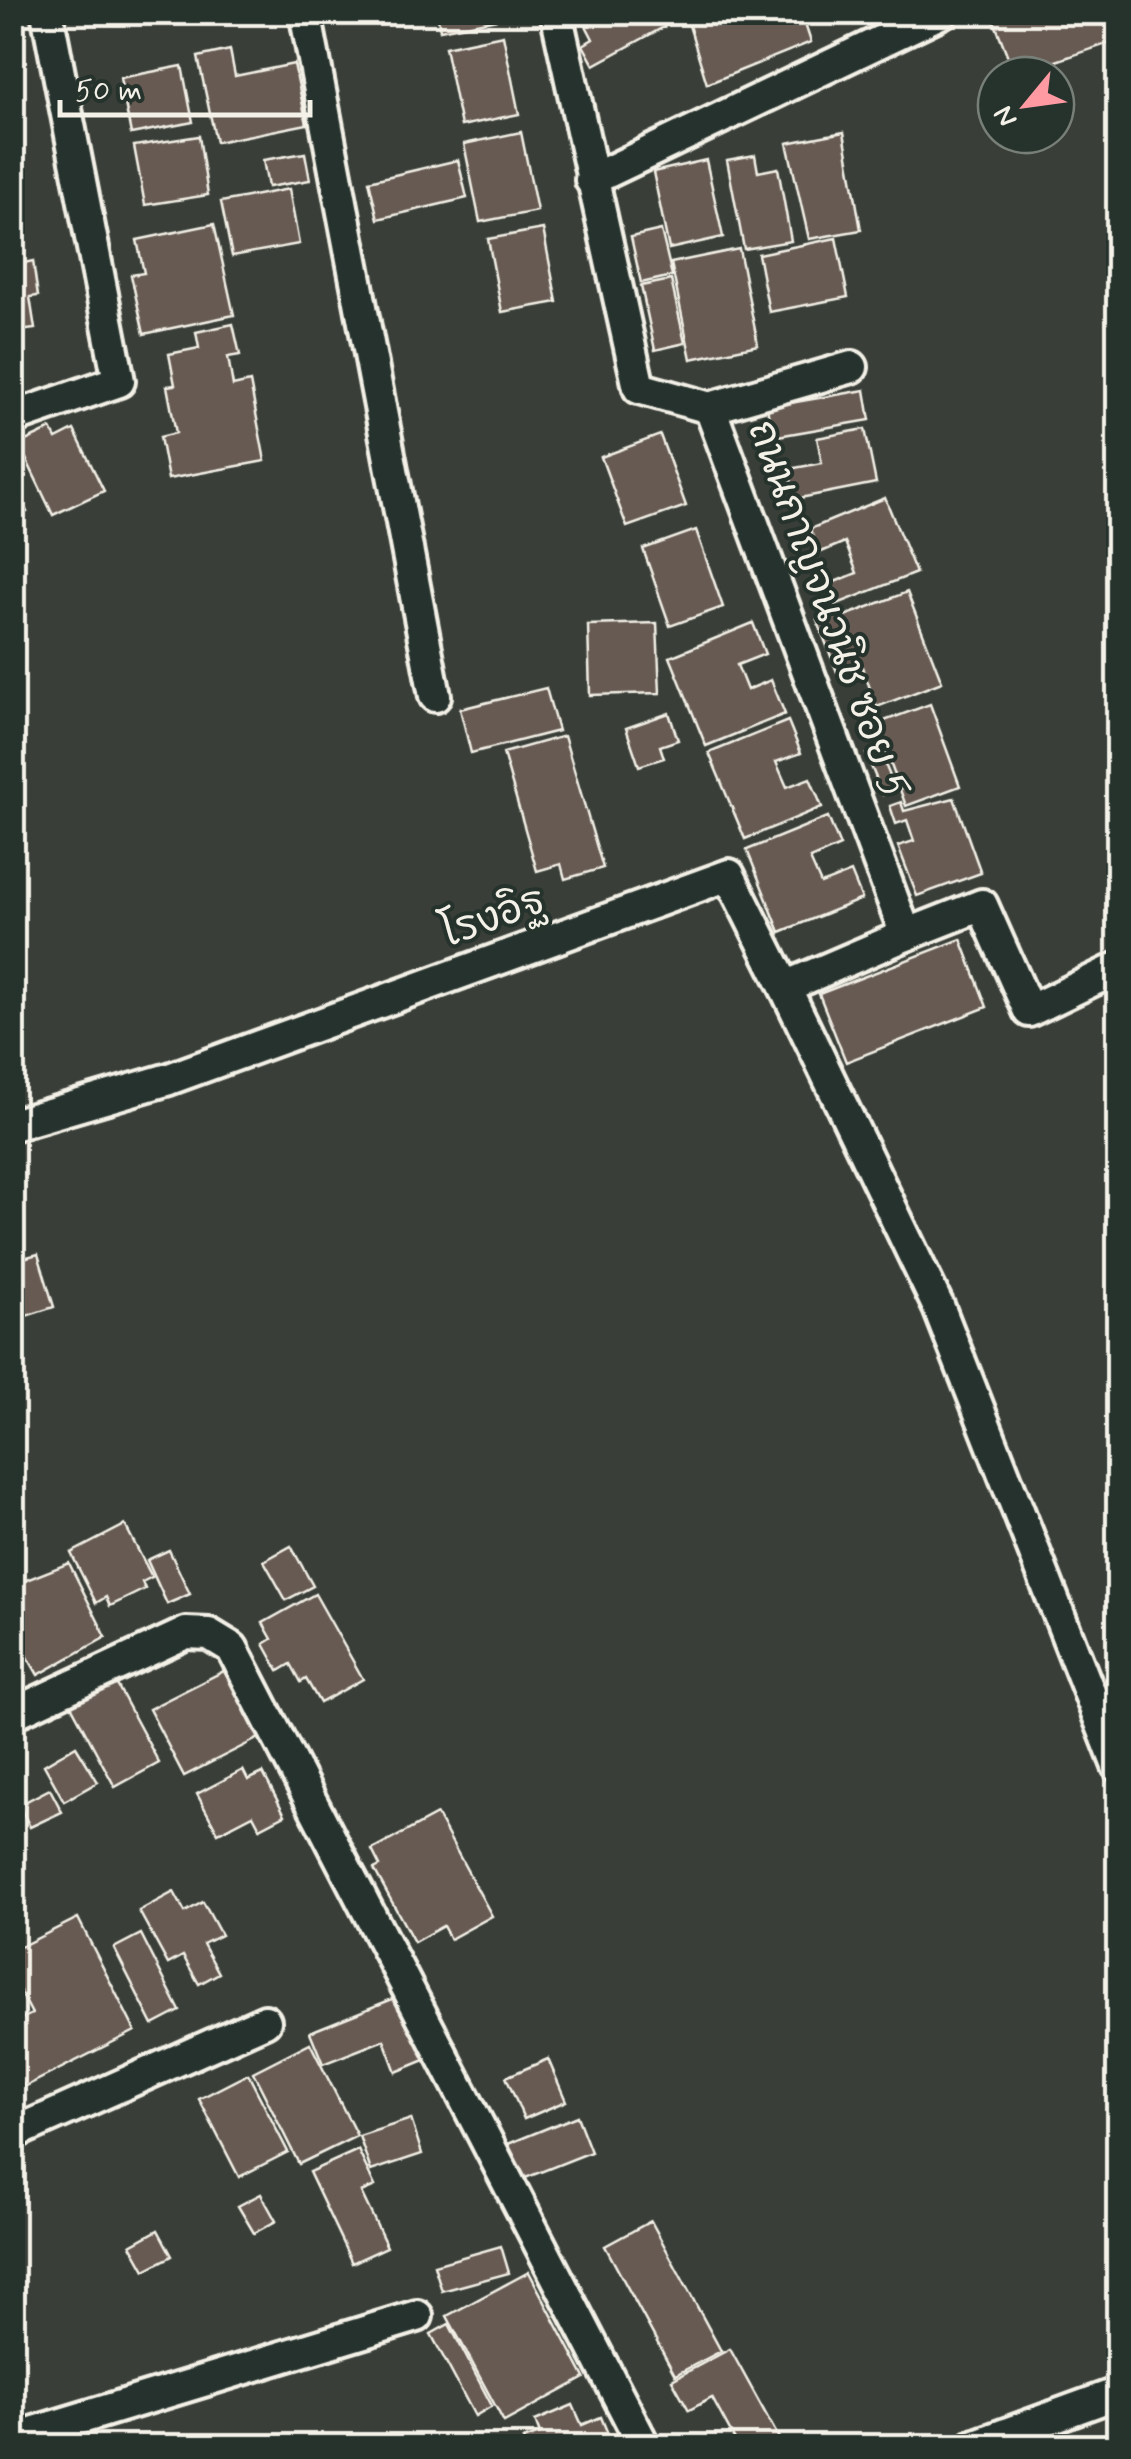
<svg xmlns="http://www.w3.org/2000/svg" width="1131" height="2459" font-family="Mynerve,'Playpen Sans Thai',sans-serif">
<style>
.building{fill:#665a52;stroke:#f4f1e8;stroke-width:2.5}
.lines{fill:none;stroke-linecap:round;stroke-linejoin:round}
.minor-casing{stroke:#f4f1e8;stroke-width:38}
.minor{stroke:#26332d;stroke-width:30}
.labels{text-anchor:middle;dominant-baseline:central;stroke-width:8;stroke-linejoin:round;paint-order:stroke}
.street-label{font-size:40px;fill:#f4f1e8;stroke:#26332d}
</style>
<rect width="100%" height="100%" fill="#393f38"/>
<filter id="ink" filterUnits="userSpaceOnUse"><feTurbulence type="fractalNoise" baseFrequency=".01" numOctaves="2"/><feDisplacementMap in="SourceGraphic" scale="20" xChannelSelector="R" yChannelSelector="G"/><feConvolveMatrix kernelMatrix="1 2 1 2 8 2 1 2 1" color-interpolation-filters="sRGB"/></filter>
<g filter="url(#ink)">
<g class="building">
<polygon points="106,12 173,12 174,14 107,24"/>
<polygon points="437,12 496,12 497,19 440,30"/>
<polygon points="579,12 682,12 684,16 594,65 583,45 593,39"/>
<polygon points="685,12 801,12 811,42 707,84"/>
<polygon points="1015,12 1118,12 1118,40 1015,75 994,21"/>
<polygon points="503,35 519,114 461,126 445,47"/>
<polygon points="230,50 235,76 294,64 307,124 216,142 198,57"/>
<polygon points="182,66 193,122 131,134 120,78"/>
<polygon points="521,132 537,211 480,222 464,144"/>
<polygon points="844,132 861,230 809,239 787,143"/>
<polygon points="199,136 208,195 145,205 134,146"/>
<polygon points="305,153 310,180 268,187 263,160"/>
<polygon points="755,155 758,172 778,168 791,241 744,249 727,160"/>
<polygon points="458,160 467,198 378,219 369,181"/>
<polygon points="706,160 723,237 669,249 653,172"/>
<polygon points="289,189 299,244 232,256 221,202"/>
<polygon points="16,206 24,263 33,261 38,296 30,297 35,329 12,332 12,207"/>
<polygon points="214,224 234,315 144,334 131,275 144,273 137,240"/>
<polygon points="543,229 557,302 502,312 488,239"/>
<polygon points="661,230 672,276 641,283 631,237"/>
<polygon points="836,238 848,297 769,312 758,254"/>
<polygon points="739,249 758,345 691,359 671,263"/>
<polygon points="671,280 685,343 655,350 641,286"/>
<polygon points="233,324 240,355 228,357 233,386 250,382 265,461 168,479 160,437 176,433 167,386 175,385 169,354 199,348 196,332"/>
<polygon points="865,390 870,420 772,437 767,407"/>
<polygon points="51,429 56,439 74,430 104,491 53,515 19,444"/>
<polygon points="865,429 876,483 795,499 789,469 822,463 817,438"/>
<polygon points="660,435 686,506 627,527 601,457"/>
<polygon points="12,484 27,512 12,519"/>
<polygon points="885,498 916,573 835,605 827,585 857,573 845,542 819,553 810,529"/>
<polygon points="696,530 723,607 670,626 643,549"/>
<polygon points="907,592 942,682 877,707 861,664 837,672 817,620 843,610 845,616"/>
<polygon points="657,623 660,693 590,695 588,625"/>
<polygon points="753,623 765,654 737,665 747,690 771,680 785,714 706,746 670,657"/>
<polygon points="546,688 558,731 471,753 460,709"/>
<polygon points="930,704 960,786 906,806 876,724"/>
<polygon points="669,713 678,740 660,746 664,758 639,766 626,728"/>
<polygon points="788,721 801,753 776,762 787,787 810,778 822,807 745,839 709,753"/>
<polygon points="564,736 603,868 565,879 561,864 537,871 503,753"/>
<polygon points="878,748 896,790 883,795 866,754"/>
<polygon points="954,798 981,873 917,896 898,846 914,841 907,820 896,824 890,806 901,802 904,811"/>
<polygon points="828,817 840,846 810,859 821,884 851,872 862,899 780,932 747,850"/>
<polygon points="961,939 987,1007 846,1062 819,994"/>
<polygon points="38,1254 54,1307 23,1317 17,1300 12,1301 12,1261"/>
<polygon points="125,1525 152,1577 142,1582 145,1589 110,1606 106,1597 96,1603 71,1553"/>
<polygon points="291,1546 313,1586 286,1600 264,1561"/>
<polygon points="169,1550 190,1594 167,1604 147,1560"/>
<polygon points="69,1563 106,1637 38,1675 12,1630 12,1571 19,1583"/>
<polygon points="315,1594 363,1679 320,1703 306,1679 301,1682 291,1664 279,1671 264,1644 272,1639 263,1623"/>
<polygon points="226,1670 261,1737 184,1776 149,1709"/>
<polygon points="114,1679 159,1763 115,1787 70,1703"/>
<polygon points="76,1746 98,1782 64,1801 44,1765"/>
<polygon points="243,1770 248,1780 263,1773 285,1815 260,1828 253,1815 218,1833 197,1794"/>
<polygon points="50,1789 62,1812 30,1827 19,1805"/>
<polygon points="437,1815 492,1916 450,1939 443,1926 414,1942 374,1869 380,1866 372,1850"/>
<polygon points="174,1892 185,1912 203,1902 221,1935 203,1944 219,1973 199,1984 183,1956 168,1964 139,1911"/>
<polygon points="78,1918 135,2031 24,2087 12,2064 12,2023 32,2014 12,1976 12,1951"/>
<polygon points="141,1934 180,2011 153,2025 114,1948"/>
<polygon points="400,1996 425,2060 396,2072 384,2040 323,2064 310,2032"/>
<polygon points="310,2043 357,2136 299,2164 253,2072"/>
<polygon points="548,2059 566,2101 524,2119 506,2077"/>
<polygon points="248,2074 288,2152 239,2177 199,2099"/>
<polygon points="577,2116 591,2152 523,2179 508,2144"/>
<polygon points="411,2119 422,2154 371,2171 359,2136"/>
<polygon points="358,2150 375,2186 361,2192 387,2247 352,2263 309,2172"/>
<polygon points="261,2194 276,2221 254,2233 238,2206"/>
<polygon points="651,2221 721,2351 675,2375 605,2246"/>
<polygon points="158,2230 172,2256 145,2270 131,2245"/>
<polygon points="501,2246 509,2273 442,2291 434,2265"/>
<polygon points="529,2272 585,2378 504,2422 447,2316"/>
<polygon points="449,2324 492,2406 475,2416 431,2334"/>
<polygon points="730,2349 780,2440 767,2446 738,2446 712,2398 689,2410 672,2380"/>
<polygon points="573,2405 582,2425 601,2417 613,2446 526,2446 523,2440 540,2434 535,2421"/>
<polygon points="409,2438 410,2446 353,2446"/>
</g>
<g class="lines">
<defs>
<g id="minor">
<polyline points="305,12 435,696"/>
<polyline points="556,12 639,388 710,408 906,935 982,905 1029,1011 1118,968"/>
<polyline points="591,180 942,12"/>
<polyline points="710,408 852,367"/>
<polyline points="12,418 119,381 47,12"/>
<polyline points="906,935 785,987 939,1308 1118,1766"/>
<polyline points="12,1125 169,1079 729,875 785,987"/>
<polyline points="12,1714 186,1633 209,1634 232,1648 644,2446"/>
<polyline points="12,2134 265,2021"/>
<polyline points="12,2439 417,2316"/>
<polyline points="973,2446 1118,2393"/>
</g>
</defs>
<use href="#minor" class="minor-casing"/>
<use href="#minor" class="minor"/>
</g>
</g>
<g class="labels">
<g class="street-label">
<text transform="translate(827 610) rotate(70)">ถนนกาญจนวนิช ซอย 5</text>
<text transform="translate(494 918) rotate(-20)">โรงอิฐ</text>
</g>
</g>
<rect width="1131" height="2459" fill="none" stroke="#26332d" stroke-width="50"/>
<rect x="25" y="25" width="1081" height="2409" fill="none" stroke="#f4f1e8" stroke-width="4" filter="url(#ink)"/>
<g transform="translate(1026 105) rotate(241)"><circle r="48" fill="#26332d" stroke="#787f78" stroke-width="2.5"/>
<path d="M0-8L18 38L0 25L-18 38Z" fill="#ff9aa2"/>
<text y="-15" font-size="28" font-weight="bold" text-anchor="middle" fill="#f4f1e8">N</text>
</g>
<path d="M60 100v15h250v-15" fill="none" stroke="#f4f1e8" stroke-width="5"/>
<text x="75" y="100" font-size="30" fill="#f4f1e8" stroke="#26332d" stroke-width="8" paint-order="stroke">50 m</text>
</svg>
